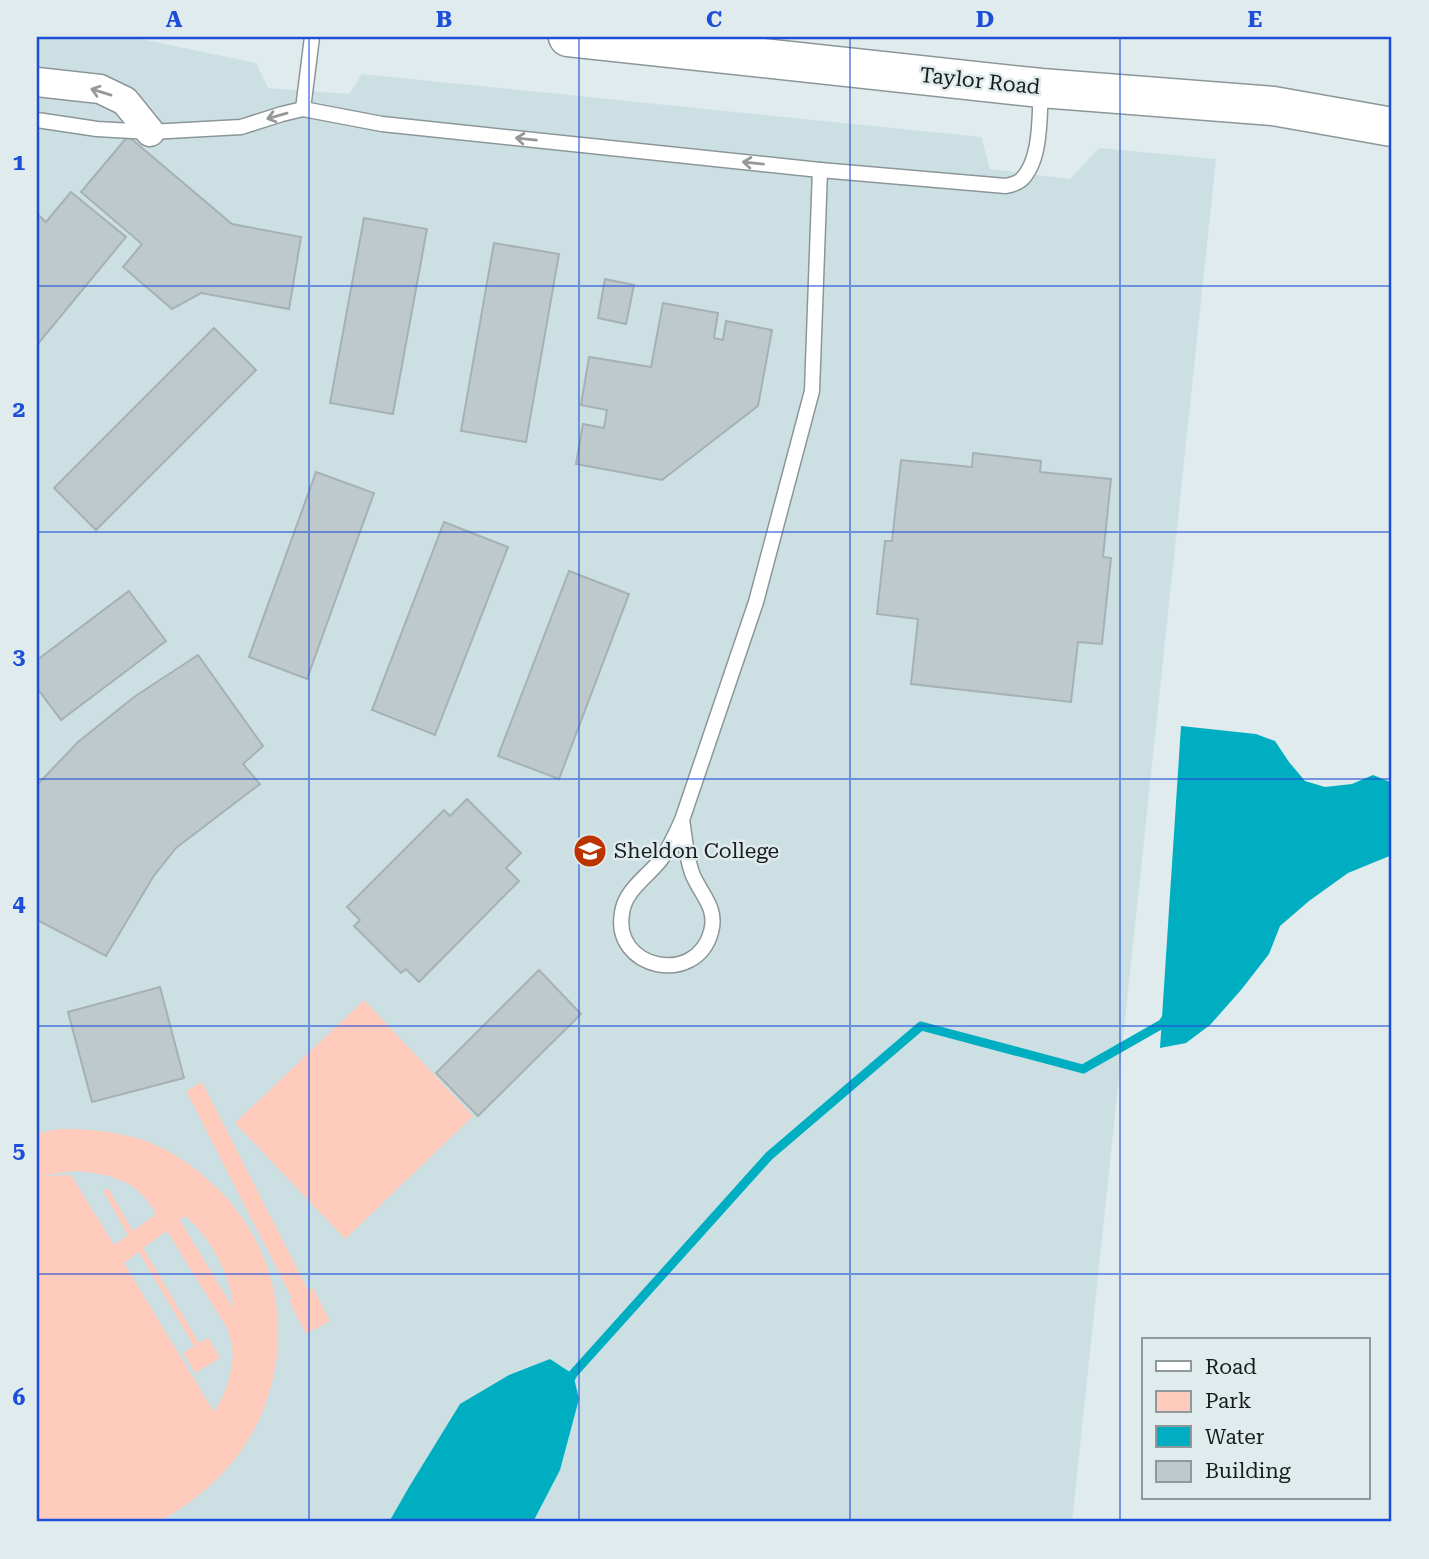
<svg xmlns="http://www.w3.org/2000/svg" width="1429" height="1559" font-family="'Roboto Serif',serif">
<style>
.built{fill:#cce0e4}
.green{fill:#fecbbc;fill-rule:evenodd}
.water{fill:#00aec2}
.lines{fill:none;stroke-linecap:round;stroke-linejoin:round}
.stream{stroke:#00aec2;stroke-width:9}
.building{fill:#bec9cb;stroke:#a6b1b3;stroke-width:2}
.lane-casing{stroke:#8c9698;stroke-width:17}
.street-casing{stroke:#8c9698;stroke-width:31}
.secondary-casing{stroke:#8c9698;stroke-width:41}
.lane{stroke:#fff;stroke-width:14}
.street{stroke:#fff;stroke-width:28}
.secondary{stroke:#fff;stroke-width:38}
.oneway{stroke:#979999}
.grid{fill:none;stroke:#1d4ed8;stroke-width:2;stroke-opacity:0.55}
.labels{text-anchor:middle;dominant-baseline:central;stroke-width:5;stroke-linejoin:round;paint-order:stroke}
.street-label{font-size:21px;fill:#181c1d;stroke:#dfebed}
.poi-label{font-size:21px;fill:#181c1d;stroke:#dfebed;text-anchor:start}
.neatline{fill:none;stroke:#1d4ed8;stroke-width:2.5}
.grid-label{font-size:23px;text-anchor:middle;font-weight:bold;fill:#1d4ed8}
</style>
<rect width="100%" height="100%" fill="#dfebed"/>
<polygon class="built" points="37,37 117,37 141,39 256,63 268,88 349,94 362,74 981,137 990,169 1070,179 1099,148 1216,159 1072,1522 37,1522"/>
<g class="green">
<polygon points="364,1000 473,1116 345,1239 235,1123"/>
<polygon points="202,1082 308,1290 313,1288 330,1321 306,1334 289,1300 292,1298 186,1091"/>
<path d="M60,1129c28,0 55,2 83,11 23,8 45,22 63,38 84,71 96,194 29,281 -17,22 -39,40 -63,55 -4,2 -9,6 -14,8 -8,3 -22,0 -31,0 -30,0 -60,0 -90,0v-389zM73,1171c37,3 64,8 83,43l-23,17 -25,-43 -5,3 25,44 -14,10 -43,-70 -30,1zM185,1216c24,19 47,61 48,92l-53,-88zM167,1231l60,97c1,5 4,11 5,17 3,22 -6,49 -18,67l-90,-149 15,-11 55,94 -11,7 12,20 25,-15 -12,-20 -9,5 -56,-95z"/>
</g>
<g class="water">
<polygon points="1181,726 1256,734 1275,741 1289,762 1305,781 1325,787 1352,784 1373,775 1390,782 1392,784 1392,855 1348,873 1309,901 1280,926 1269,954 1241,990 1210,1025 1186,1043 1160,1048"/>
<polygon points="550,1359 573,1374 579,1399 560,1470 533,1522 389,1522 409,1487 460,1404 509,1375"/>
</g>
<g class="lines">
<polyline class="stream" points="567,1385 573,1374 769,1156 921,1026 1083,1069 1162,1024 1168,1016"/>
</g>
<g class="building">
<polygon points="128,136 232,224 301,237 289,309 201,293 172,309 123,267 142,244 81,192"/>
<polygon points="71,192 126,237 37,345 37,214 46,222"/>
<polygon points="364,218 427,229 393,414 330,403"/>
<polygon points="494,243 559,254 526,442 461,431"/>
<polygon points="605,279 634,285 626,324 598,318"/>
<polygon points="663,303 718,313 714,338 723,340 726,321 772,330 758,406 662,480 576,464 583,424 604,428 607,410 581,405 589,357 651,367"/>
<polygon points="214,328 256,370 96,530 54,488"/>
<polygon points="973,453 1041,461 1040,472 1111,479 1103,557 1111,558 1102,644 1078,642 1071,702 911,684 918,619 877,614 885,541 892,541 901,460 972,467"/>
<polygon points="316,472 374,493 307,679 249,657"/>
<polygon points="444,522 508,547 435,735 372,710"/>
<polygon points="569,571 629,594 559,779 498,756"/>
<polygon points="129,591 166,641 61,720 37,688 37,660"/>
<polygon points="198,655 263,746 243,764 260,784 176,848 153,877 106,956 37,920 37,785 78,742 134,697"/>
<polygon points="467,799 521,853 506,868 519,881 419,982 406,969 401,973 354,926 360,920 347,907 444,810 450,816"/>
<polygon points="539,970 581,1014 478,1116 436,1073"/>
<polygon points="160,987 184,1078 92,1102 68,1012"/>
</g>
<g class="lines">
<defs>
<g id="lane">
<polyline points="303,109 312,37"/>
<path d="M37,120l60,9 53,3 91,-5 41,-13 21,-5 79,15 438,46 186,16c5,-1 11,-3 15,-6 21,-20 18,-64 20,-91"/>
<polyline points="682,820 756,602 812,391 820,170"/>
<path d="M682,820c3,18 4,36 10,53 8,21 26,34 19,59 -15,55 -99,37 -89,-19 3,-24 27,-37 40,-55 8,-11 14,-25 20,-38z"/>
</g>
<polyline id="street" points="37,82 100,89 125,101 150,132"/>
<polyline id="secondary" points="568,37 1041,88 1273,106 1392,127"/>
</defs>
<use href="#lane" class="lane-casing"/>
<use href="#street" class="street-casing"/>
<use href="#secondary" class="secondary-casing"/>
<use href="#lane" class="lane"/>
<use href="#street" class="street"/>
<use href="#secondary" class="secondary"/>
</g>
<defs><path id="oneway-shaft" d="M-6 0H5M1.5-3L5.5 0L1.5 3" fill="none" stroke-width="1.6" stroke-linecap="round" stroke-linejoin="round" transform="scale(1.75)"/></defs>
<g class="oneway">
<use href="#oneway-shaft" transform="translate(101 92) rotate(-163)"/>
<use href="#oneway-shaft" transform="translate(277 116) rotate(164)"/>
<use href="#oneway-shaft" transform="translate(526 139) rotate(-174)"/>
<use href="#oneway-shaft" transform="translate(753 163) rotate(-174)"/>
</g>
<path class="grid" d="M309,37v1485M579,37v1485M850,37v1485M1120,37v1485M37,286h1355M37,532h1355M37,779h1355M37,1026h1355M37,1274h1355"/>
<defs>
<symbol id="school-disc" viewBox="-11 -11 22 22"><circle r="9.5" fill="#bc3300" stroke="#dfebed"/><path d="M0-5L7-2L0 1L-7-2ZM-4 1L0 2.5L4 1V4Q0 6-4 4Z" fill="#fff"/></symbol>
</defs>
<g fill-rule="evenodd">
<use href="#school-disc" x="571" y="832" width="38" height="38"/>
</g>
<g class="labels">
<g class="street-label">
<text transform="translate(980 81) rotate(6)">Taylor Road</text>
</g>
<g class="poi-label">
<text x="614" y="851">Sheldon College</text>
</g>
</g>
<rect width="1429" height="1559" fill="none" stroke="#dfebed" stroke-width="77"/>
<rect x="1142" y="1338" width="228" height="161" fill="#dfebed" stroke="#8f989a" stroke-width="2"/>
<rect x="1156" y="1361" width="35" height="10" fill="#ffffff" stroke="#8f989a" stroke-width="2"/>
<text x="1205" y="1374" font-size="21" fill="#181c1d">Road</text>
<rect x="1156" y="1391" width="35" height="21" fill="#fecbbc" stroke="#8f989a" stroke-width="2"/>
<text x="1205" y="1408" font-size="21" fill="#181c1d">Park</text>
<rect x="1156" y="1426" width="35" height="21" fill="#00aec2" stroke="#8f989a" stroke-width="2"/>
<text x="1205" y="1444" font-size="21" fill="#181c1d">Water</text>
<rect x="1156" y="1461" width="35" height="21" fill="#bec9cb" stroke="#8f989a" stroke-width="2"/>
<text x="1205" y="1478" font-size="21" fill="#181c1d">Building</text>
<rect x="38" y="38" width="1352" height="1482" class="neatline"/>
<g class="grid-label">
<text x="174" y="27">A</text>
<text x="444" y="27">B</text>
<text x="714" y="27">C</text>
<text x="985" y="27">D</text>
<text x="1255" y="27">E</text>
<text x="19" y="170">1</text>
<text x="19" y="417">2</text>
<text x="19" y="664">3</text>
<text x="19" y="911">4</text>
<text x="19" y="1158">5</text>
<text x="19" y="1405">6</text>
</g>
</svg>
